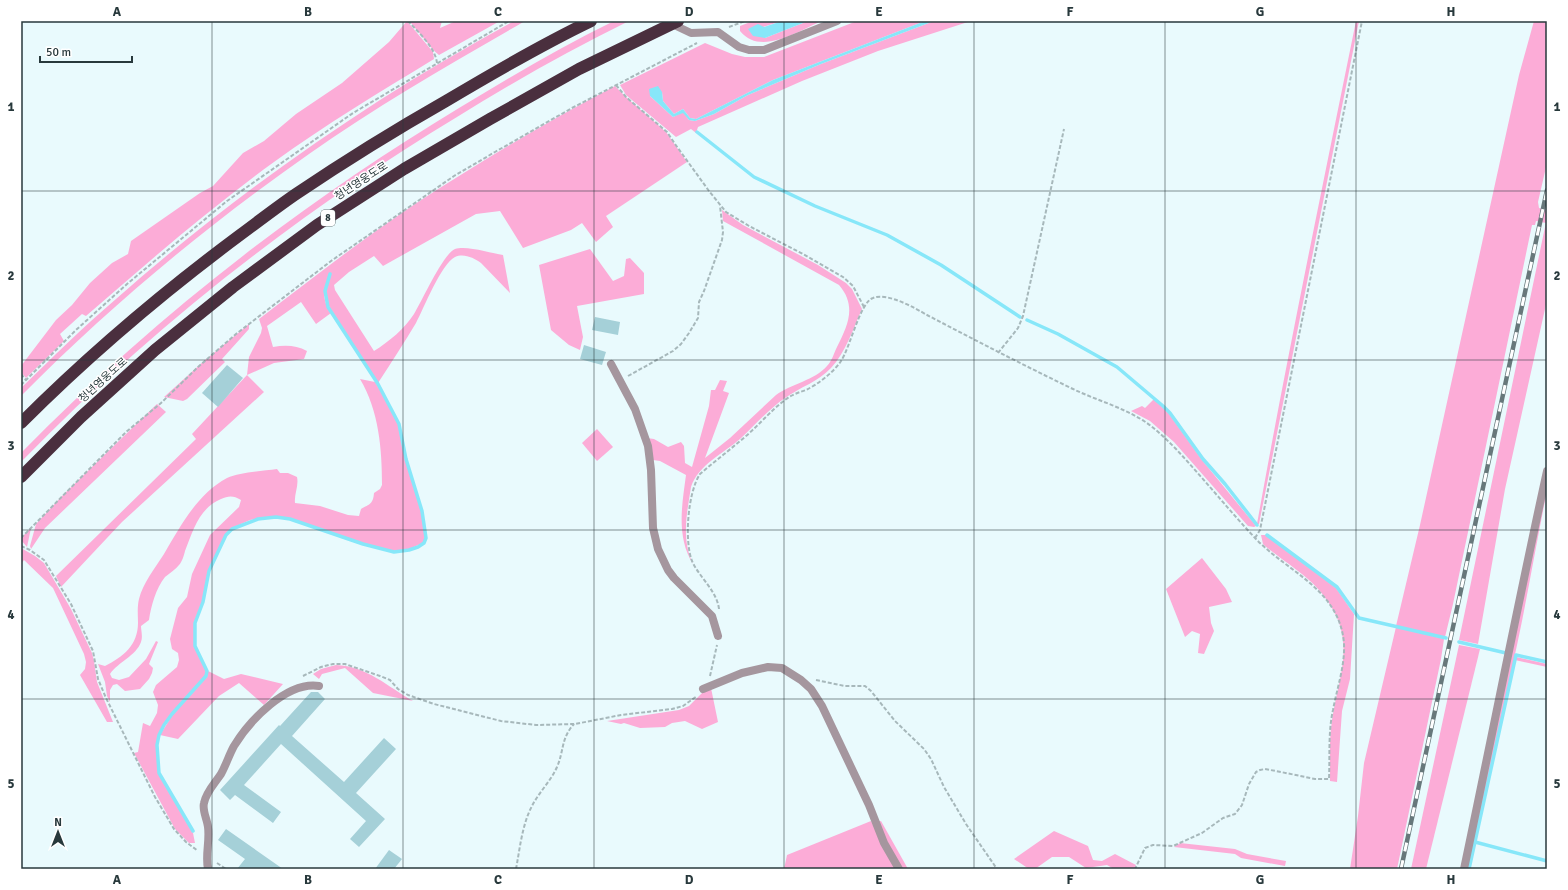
<svg xmlns="http://www.w3.org/2000/svg" width="1568" height="890" font-family="Signika,'Noto Sans KR',sans-serif">
<style>
.green{fill:#fcacd7}
.water{fill:#87e7f9}
.lines{fill:none;stroke-linecap:round;stroke-linejoin:round}
.stream{stroke:#87e7f9;stroke-width:3.5}
.building{fill:#a5d0d8}
.path{stroke:#a7b8bb;stroke-width:2;stroke-dasharray:4 2;stroke-linecap:butt}
.minor{stroke:#a5969e;stroke-width:8}
.motorway{stroke:#4a2f3e;stroke-width:12}
.rail-casing{stroke:#67787b;stroke-width:4.5}
.rail{stroke:#fff;stroke-width:3;stroke-dasharray:9;stroke-linecap:butt}
.grid{fill:none;stroke:#28393c;stroke-width:1;stroke-opacity:0.55}
.labels{text-anchor:middle;dominant-baseline:central;stroke-width:3;stroke-linejoin:round;paint-order:stroke}
.shield{fill:#fff;stroke:#687476;stroke-width:1}
.shield-label{font-size:10px;font-weight:bold;fill:#28393c}
.street-label{font-size:11px;fill:#28393c;stroke:#fff}
.neatline{fill:none;stroke:#28393c;stroke-width:1.5}
.grid-label{font-size:13px;text-anchor:middle;font-weight:bold;fill:#28393c}
</style>
<rect width="100%" height="100%" fill="#e9fafd"/>
<g class="green">
<path d="M407,21l26,31 1,7c-54,33 -109,66 -160,103 -66,48 -127,101 -188,154l-4,-2 -22,20 4,7 -38,37 -5,-6v-6l35,-46 16,-15 18,-22 22,-20 16,-9 3,-13 69,-48 13,-7 30,-33 21,-12 32,-27 46,-31 47,-41z"/>
<path d="M409,21h33l-2,7 16,-7h44l-61,34c-9,-7 -21,-25 -30,-34z"/>
<path d="M514,21h11c-73,42 -147,84 -216,133 -103,72 -200,153 -288,242v-8c31,-30 62,-61 95,-89 121,-107 256,-201 398,-278z"/>
<path d="M614,21h15c-59,29 -116,61 -172,96 -159,96 -307,212 -436,345v-9c130,-133 279,-249 438,-345 51,-31 102,-61 155,-87z"/>
<path d="M753,21h29l-19,6 2,11 43,-17h14c-23,9 -61,36 -82,10v-5z"/>
<polygon points="857,21 925,21 773,80 696,119 690,118 683,109 674,114 663,101 662,92 650,96 673,117 683,112 689,120 695,121 714,114 748,95 821,64 934,21 971,21 878,51 802,81 698,127 696,133 691,129 676,137 626,95 620,85 705,43 732,54 745,57 764,57"/>
<path d="M1356,21h3l-100,503h-2c30,-168 65,-335 99,-503z"/>
<polygon points="1534,21 1547,21 1547,163 1538,202 1539,208 1547,210 1547,300 1505,489 1478,644 1459,640 1545,227 1546,223 1536,221 1535,225 1532,225 1453,604 1445,637 1396,626 1420,525 1519,75"/>
<path d="M615,86l11,11 40,35 21,30 -81,54 7,11 -17,15 -14,-19 -11,7 -48,18 -23,-37 -24,3 -93,52 -9,-10 -25,16 -15,13 1,5 39,61c16,-10 30,-22 40,-37 8,-13 29,-60 41,-65 11,-4 36,4 48,6l7,38 -29,-30c-7,-5 -17,-10 -26,-6 -14,7 -31,51 -39,66 -12,20 -25,40 -38,60l-49,-77 -3,-15 5,-17h-2c-5,16 -8,24 2,39l-15,11 -15,-22 -34,24 6,21c12,-2 23,-2 34,4l-3,8 -30,4 -27,12 17,17 -142,130 -61,65 -5,-11 140,-137 -4,-5 55,-59 2,-18 12,-24 1,-5 -3,-9c51,-39 102,-79 156,-115 65,-42 131,-82 200,-118z"/>
<path d="M722,210l21,15 75,40 28,18 6,6 10,20c-9,20 -16,43 -31,59 -13,14 -31,19 -46,30 -16,11 -30,27 -45,41 -16,14 -42,26 -49,48 -4,26 -10,52 2,77 -17,-27 -11,-59 -7,-89l-26,-14 -7,-1 -6,-22 7,1 14,8 13,-5 3,4 1,17 7,4 17,-61 2,-16h4l5,-10 7,1 -4,10 6,2 -24,65 25,-20 46,-43c15,-11 39,-15 51,-29 5,-5 7,-13 10,-19 11,-22 20,-41 2,-62l-116,-64z"/>
<polygon points="590,249 613,281 624,276 626,259 630,258 644,273 644,294 577,306 583,337 580,350 569,345 551,330 539,265"/>
<polygon points="249,324 249,329 222,359 225,362 187,399 183,401 164,397 204,361"/>
<path d="M360,379l15,3 13,20 10,22 7,35 17,52 3,19v8l-2,5 -14,6 -15,2 -31,-8 -73,-25 -14,-2 -26,4 -18,8 -6,6 -18,37 -6,31 -8,20v24l10,20 2,5 -1,5 -42,49 -5,10 -2,10 2,28 35,60 2,10h-6l-14,-14 -41,-76 4,-1 5,-29 7,3 7,-13 1,-8 -5,-13 3,-7 21,-18 2,-7 -1,-7 -6,-4 -2,-10 8,-31 9,-11 5,-23 18,-39 29,-28 2,-7c-8,-5 -13,-4 -20,-1 -22,9 -28,32 -36,52 -1,4 -3,11 -6,14 -3,4 -9,8 -14,12 -9,11 -14,29 -16,43l-8,6c0,4 2,11 0,16 -5,14 -23,20 -31,32l2,4 7,2 10,-3 17,-18 10,-18 2,1 -9,22 4,4 -1,5 -3,6 -9,10 -15,2 -8,-7 -4,1 -3,5v12l-3,-6 -2,-14 -7,-18 7,2c18,-9 33,-21 33,-43 0,-7 -1,-16 1,-24 4,-16 16,-31 25,-45 16,-27 33,-60 63,-76 13,-6 35,-7 50,-9l3,4h8l9,4c2,9 -3,17 -2,26l25,3 28,9 11,1 2,-7c9,-5 12,-5 13,-16l6,-4 2,-4c0,-36 -3,-74 -22,-106z"/>
<polygon points="1154,399 1169,414 1202,460 1256,526 1254,527 1248,526 1174,442 1150,421 1131,411 1142,406 1145,408"/>
<polygon points="157,404 166,412 45,528 31,549 30,546 36,524 62,496"/>
<polygon points="597,429 613,447 597,461 582,443"/>
<path d="M1547,480v11c-13,63 -23,127 -38,190l-40,188h-3z"/>
<polygon points="31,528 27,547 21,540 21,538"/>
<path d="M1261,535h5l70,53 18,26 -4,65 -8,32 -5,71 -7,-1c0,-21 -1,-41 2,-61 8,-52 27,-83 -13,-130 -15,-17 -36,-29 -54,-44l-2,-2z"/>
<polygon points="21,548 35,556 44,563 71,609 92,653 94,661 97,682 113,722 107,722 80,675 85,669 86,662 84,654 53,588 24,560 21,564"/>
<polygon points="1202,558 1226,589 1232,602 1209,607 1211,623 1214,631 1204,654 1198,653 1200,634 1192,631 1185,637 1166,589"/>
<polygon points="1396,627 1444,639 1441,659 1397,869 1350,869 1358,816 1364,763"/>
<polygon points="1459,645 1480,649 1426,869 1411,869"/>
<polygon points="1516,657 1547,664 1547,667 1515,660"/>
<path d="M336,665c31,1 52,22 77,36l-40,-8 -28,-25 -23,6 -3,5 -6,-5 8,-5z"/>
<polygon points="208,671 224,679 241,674 283,684 264,705 239,683 219,696 178,739 160,735 173,714 207,677"/>
<polygon points="711,688 718,722 702,729 685,721 672,723 665,727 640,728 624,723 621,724 607,721 679,710 689,706 704,691"/>
<polygon points="871,821 896,869 784,869 787,855"/>
<polygon points="881,821 908,869 901,869 876,822"/>
<polygon points="1054,831 1088,846 1093,860 1102,861 1115,854 1136,865 1134,869 1114,869 1107,865 1086,868 1069,857 1052,857 1035,869 1029,869 1014,859"/>
<polygon points="1180,843 1235,849 1247,854 1286,861 1285,866 1241,858 1235,854 1174,847"/>
</g>
<g class="water">
<polygon points="782,21 808,21 765,38 753,36 748,29 758,24 764,27"/>
<polygon points="925,21 934,21 821,64 748,95 714,114 695,121 689,120 683,113 673,117 650,96 649,89 658,86 662,92 663,101 674,114 683,109 690,118 696,119 773,80"/>
</g>
<g class="lines">
<g class="stream">
<polyline points="697,132 754,177 815,206 887,235 941,265 1020,317"/>
<polyline points="1027,320 1058,334 1117,367 1163,406 1170,413 1203,459 1225,484 1257,525"/>
<polyline points="1267,535 1337,587 1359,618 1446,638"/>
<polyline points="1459,642 1506,653"/>
<polyline points="193,831 159,773 157,745 159,735 164,725 172,714 206,676 207,671 195,646 195,623 203,602 209,571 226,535 232,529 258,519 276,517 290,519 363,544 394,552 409,550 418,547 424,543 426,538 422,511 406,459 399,424 378,384 328,307 325,291 330,274"/>
<polyline points="1475,842 1547,861"/>
<polyline points="1469,869 1516,655 1547,662"/>
</g>
</g>
<g class="building">
<polygon points="595,317 620,322 618,335 592,330"/>
<polygon points="584,345 606,352 602,365 580,359"/>
<polygon points="227,365 243,378 218,407 202,393"/>
<polygon points="311,692 318,692 325,699 292,736 344,782 384,738 396,749 356,793 385,819 359,847 350,839 366,821 281,744 244,785 281,812 273,823 235,795 230,800 220,790 279,725 280,726"/>
<polygon points="226,829 283,869 237,869 245,859 218,840"/>
<polygon points="389,850 402,859 394,869 375,869"/>
</g>
<g class="lines">
<g class="path">
<path d="M408,21c11,12 27,26 29,42"/>
<polyline points="729,27 745,21"/>
<polyline points="616,85 626,97 667,132 675,144 709,191 726,212 749,226 803,254 843,277 853,286 864,307"/>
<polyline points="998,353 1018,328 1023,316 1064,129"/>
<polyline points="21,374 26,380"/>
<polyline points="628,376 673,351 681,344 689,333 698,318 699,302 704,291 722,240 723,232 720,206"/>
<polyline points="21,385 76,330 127,284 227,201 353,113 509,21"/>
<polyline points="21,538 126,432 161,403 198,367 236,334 331,261 454,176 495,152 572,108 697,43"/>
<polyline points="1255,538 1260,530 1362,21"/>
<polyline points="21,546 30,550 44,560 71,604 93,651 98,679 106,698 155,797 174,829 186,842 198,851"/>
<path d="M719,609c-2,-18 -20,-32 -27,-48 -8,-21 -4,-69 8,-87 15,-13 31,-25 46,-38 15,-13 27,-28 43,-39 5,-3 11,-5 17,-7 12,-6 27,-17 35,-29 9,-13 19,-59 32,-63 14,-6 42,10 54,17 48,25 96,50 146,74 23,11 49,18 71,32 12,8 22,18 32,28 27,29 52,60 79,89 32,34 85,51 89,106 1,22 -7,44 -11,66 -5,22 -3,46 -4,69h-14l-34,-7 -16,-3 -5,1 -4,2 -7,12 -7,21 -7,9 -12,4 -21,15 -29,13 -20,-1 -8,3 -10,21"/>
<polyline points="303,676 321,667 333,664 345,664 380,676 390,680 398,689 408,695 434,704 501,721 536,725 575,724 621,715 672,709 683,706 697,696"/>
<polyline points="710,676 717,645"/>
<polyline points="816,680 845,686 865,686 871,691 895,721 924,749 931,759 944,787 966,824 997,869"/>
<polyline points="217,863 226,869"/>
<path d="M516,869c4,-21 6,-44 16,-63 7,-14 19,-25 25,-39 7,-16 4,-29 17,-43"/>
</g>
<g class="minor">
<polyline points="672,24 691,33 718,32 739,47 749,50 764,50 837,21"/>
<polyline points="611,364 635,409 648,446 651,470 653,528 658,549 668,570 674,578 712,616 718,636"/>
<polyline points="703,689 742,673 768,667 782,668 801,680 811,689 822,706 869,805 884,843 899,869"/>
<path d="M208,869c-3,-14 2,-28 0,-42 -1,-8 -6,-17 -4,-24 2,-11 11,-20 17,-29 5,-9 8,-19 13,-28 15,-25 53,-65 85,-60"/>
<path d="M1464,869c28,-133 54,-266 83,-398"/>
</g>
<g class="motorway">
<path d="M21,423c68,-68 141,-130 219,-188 19,-14 37,-28 56,-41 49,-33 99,-64 150,-93 47,-28 95,-56 145,-80"/>
<polyline points="21,477 81,417 155,350 233,287 317,225 404,169 490,119 579,69 678,21"/>
</g>
<defs>
<polyline id="rail" points="1401,869 1547,190"/>
</defs>
<use href="#rail" class="rail-casing"/>
<use href="#rail" class="rail"/>
</g>
<path class="grid" d="M212,21v848M403,21v848M594,21v848M784,21v848M974,21v848M1165,21v848M1356,21v848M21,191h1526M21,360h1526M21,530h1526M21,699h1526"/>
<g class="labels">
<rect class="shield" x="321" y="210" width="14" height="16" rx="3"/>
<g class="shield-label">
<text x="328" y="218">8</text>
</g>
<g class="street-label">
<text transform="translate(361 181) rotate(-33)">청년영웅도로</text>
<text transform="translate(103 380) rotate(-42)">청년영웅도로</text>
</g>
</g>
<rect width="1568" height="890" fill="none" stroke="#ffffff" stroke-width="44"/>
<g transform="translate(58 832)" stroke="#ffffff" stroke-width="3" paint-order="stroke">
<path d="M0-3L7 15L0 10L-7 15Z" fill="#28393c"/>
<text y="-6" font-size="11" font-weight="bold" text-anchor="middle" fill="#28393c">N</text>
</g>
<path d="M40 56v6h92v-6" fill="none" stroke="#28393c" stroke-width="2"/>
<text x="46" y="56" font-size="12" fill="#28393c" stroke="#ffffff" stroke-width="3" paint-order="stroke">50 m</text>
<rect x="22" y="22" width="1524" height="846" class="neatline"/>
<g class="grid-label">
<text x="117" y="16">A</text>
<text x="308" y="16">B</text>
<text x="498" y="16">C</text>
<text x="689" y="16">D</text>
<text x="879" y="16">E</text>
<text x="1070" y="16">F</text>
<text x="1260" y="16">G</text>
<text x="1451" y="16">H</text>
<text x="11" y="111">1</text>
<text x="1557" y="111">1</text>
<text x="11" y="280">2</text>
<text x="1557" y="280">2</text>
<text x="11" y="450">3</text>
<text x="1557" y="450">3</text>
<text x="11" y="619">4</text>
<text x="1557" y="619">4</text>
<text x="11" y="788">5</text>
<text x="1557" y="788">5</text>
<text x="117" y="884">A</text>
<text x="308" y="884">B</text>
<text x="498" y="884">C</text>
<text x="689" y="884">D</text>
<text x="879" y="884">E</text>
<text x="1070" y="884">F</text>
<text x="1260" y="884">G</text>
<text x="1451" y="884">H</text>
</g>
</svg>
